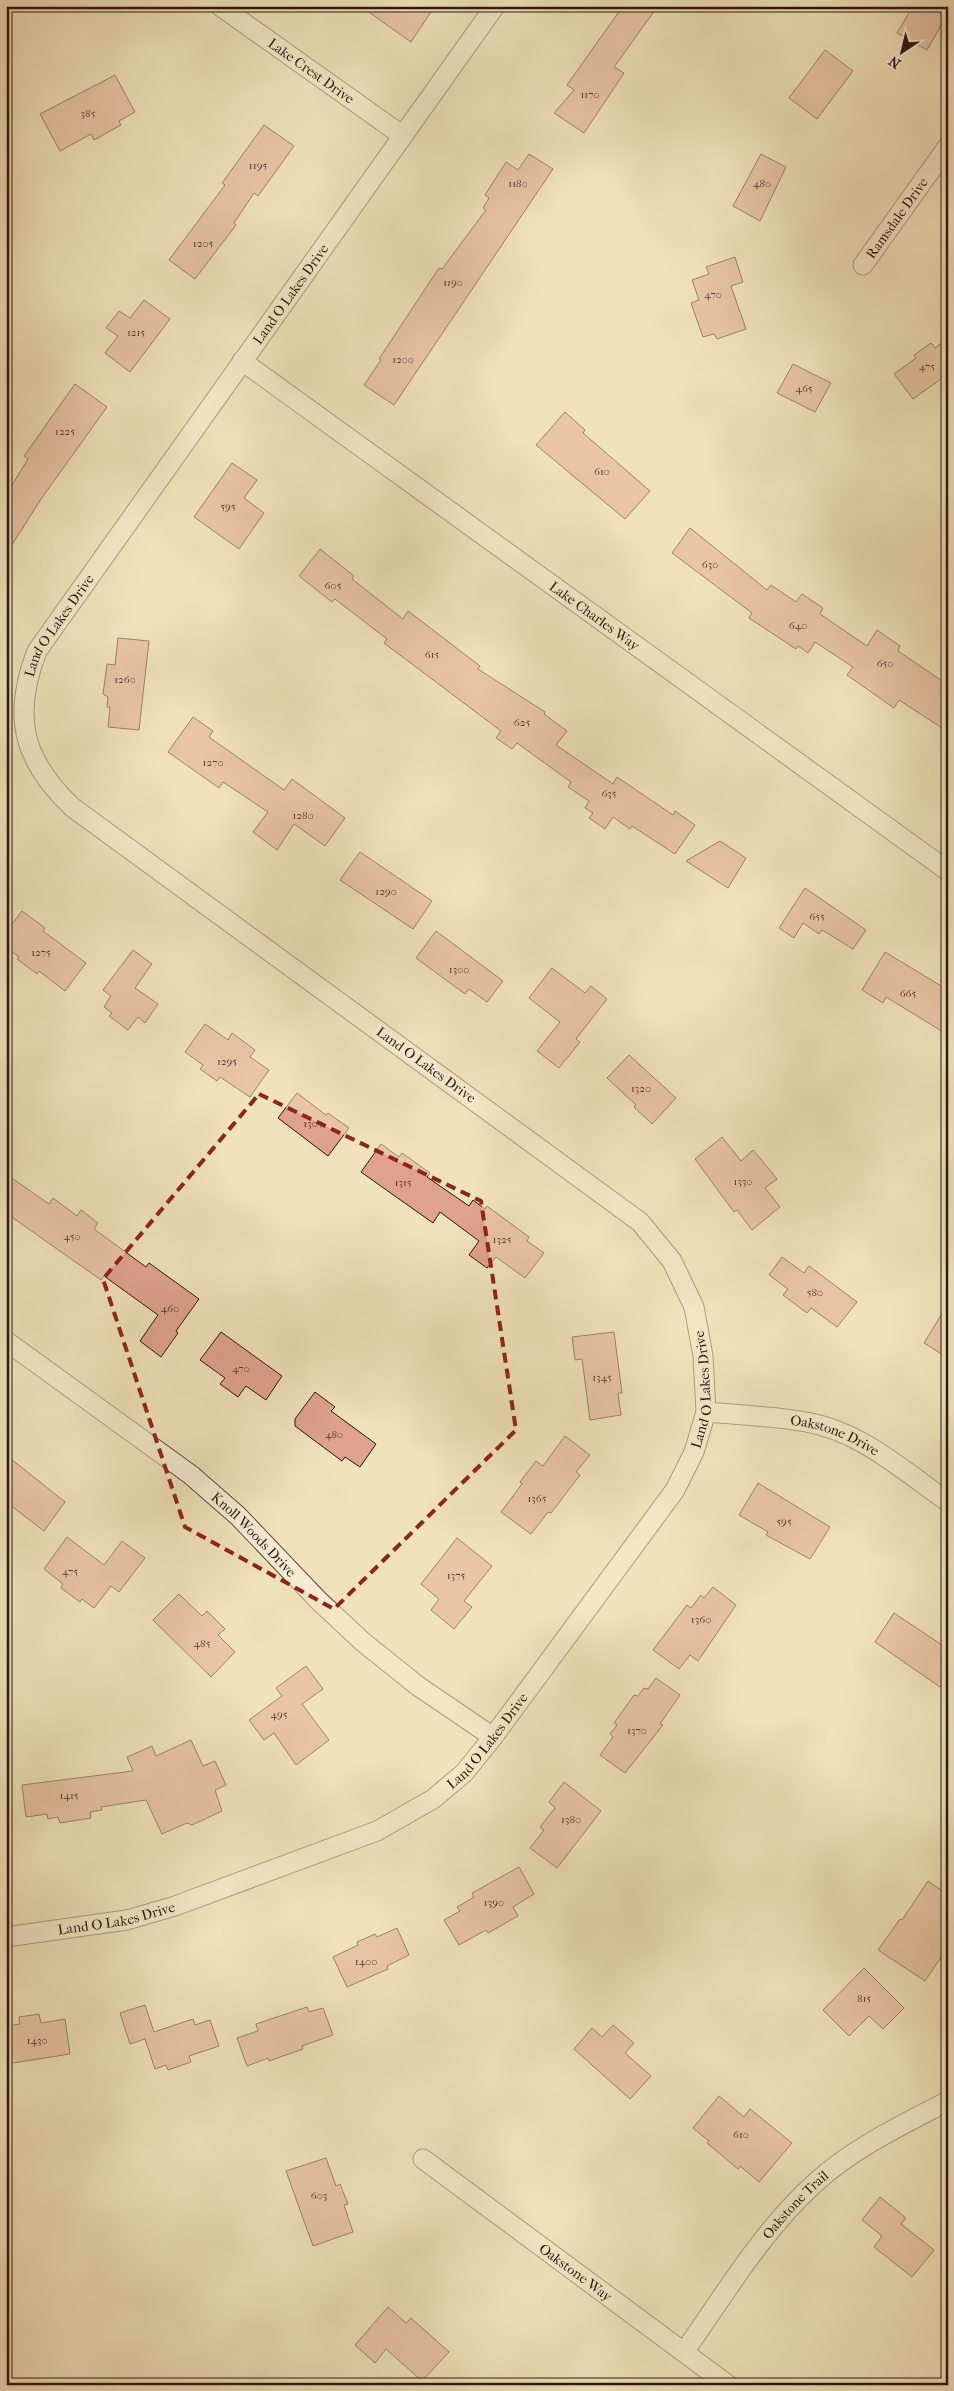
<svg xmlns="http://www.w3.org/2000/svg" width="954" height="2391" font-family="'IM FELL French Canon',serif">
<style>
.building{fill:#dfa28e;stroke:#2f160c}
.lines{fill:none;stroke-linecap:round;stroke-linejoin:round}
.minor-casing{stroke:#5f4938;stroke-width:21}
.minor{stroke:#f5ecd2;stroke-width:19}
.marked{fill:none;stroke:#8f2418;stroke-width:4;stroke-dasharray:10 6;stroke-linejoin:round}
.labels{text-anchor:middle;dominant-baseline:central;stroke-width:5;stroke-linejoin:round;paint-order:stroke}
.number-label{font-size:11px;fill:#5b392c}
.street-label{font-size:14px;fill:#2f160c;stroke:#f5ecd2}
</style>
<rect width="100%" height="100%" fill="#f0e2ba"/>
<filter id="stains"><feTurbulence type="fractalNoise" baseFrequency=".004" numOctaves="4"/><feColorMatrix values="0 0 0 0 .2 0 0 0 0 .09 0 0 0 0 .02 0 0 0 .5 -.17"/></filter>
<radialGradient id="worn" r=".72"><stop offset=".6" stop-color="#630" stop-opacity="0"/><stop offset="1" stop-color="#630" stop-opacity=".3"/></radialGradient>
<g class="building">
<polygon points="360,6 435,6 411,42"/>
<polygon points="623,6 658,6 614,67 624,73 584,133 554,113 574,90 567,85"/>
<polygon points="913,6 933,6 947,15 927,50 897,33"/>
<polygon points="825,50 853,71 817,119 789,98"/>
<polygon points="115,75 135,112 119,121 121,125 94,140 91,134 60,151 40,114"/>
<polygon points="264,125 294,146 258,196 254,193 234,223 236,225 195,279 169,260 225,185 222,183"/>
<polygon points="529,154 553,169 394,405 364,385 381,360 379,359 439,268 442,269 486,210 483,208 489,198 485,195 506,162 518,170"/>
<polygon points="761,154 786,167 760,221 733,206"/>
<polygon points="735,257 743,282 731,286 746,329 717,339 714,334 703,337 691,303 699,300 692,280 709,274 706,267"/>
<polygon points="144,300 170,319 130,372 105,353 118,336 106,328 119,311 130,318"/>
<polygon points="948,338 948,374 913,399 894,374 916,358 914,355 931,343 935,348"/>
<polygon points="793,364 831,383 815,412 777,393"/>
<polygon points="75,384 107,407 41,499 6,554 6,495 28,459 24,456"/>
<polygon points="565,412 585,430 583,433 650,491 625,519 536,445"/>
<polygon points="232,463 257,480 244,498 264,513 239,549 194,517"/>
<polygon points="690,528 767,590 771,585 796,602 802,594 823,608 820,614 867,646 877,630 900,646 898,651 948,685 948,732 899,700 894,708 847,675 853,667 815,642 808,653 798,646 796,649 749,618 752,613 672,553"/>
<polygon points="320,549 354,576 352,579 403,619 408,611 480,666 478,669 545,712 544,714 567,731 556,745 613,784 617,777 673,815 675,811 695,825 675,854 632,826 630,829 613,817 605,829 589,818 593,813 585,808 589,801 568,787 571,782 517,743 512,749 496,738 501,731 384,643 387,639 335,599 332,602 299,576"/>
<polygon points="118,638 149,641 139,730 108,727 110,707 107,707 108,697 103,694 107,664 115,665"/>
<polygon points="193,717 213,731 209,737 284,790 292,779 345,818 325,846 294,824 277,850 253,832 268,812 223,782 219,788 168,752"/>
<polygon points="720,841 746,858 728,888 686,861"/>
<polygon points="360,852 432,901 413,929 340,880"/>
<polygon points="805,888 866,930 853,949 822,930 819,934 803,923 794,938 779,928"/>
<polygon points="22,911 45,928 43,931 86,963 65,991 39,971 37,974 17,959 19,957 6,947 6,932"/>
<polygon points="436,931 503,981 487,1002 469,989 465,994 416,958"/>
<polygon points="133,950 152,964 135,988 158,1004 145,1023 138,1017 128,1030 109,1016 112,1013 104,1007 111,996 103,990"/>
<polygon points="885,952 948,990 948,1035 886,997 883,1003 862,990"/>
<polygon points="552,968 585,993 591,986 607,999 576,1039 580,1042 559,1068 537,1051 560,1022 529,998"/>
<polygon points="205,1024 228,1040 232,1033 255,1050 250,1057 269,1070 250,1097 220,1077 217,1081 200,1069 203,1065 185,1052"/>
<polygon points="629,1055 676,1098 652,1124 634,1107 636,1105 607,1078"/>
<polygon points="297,1093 326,1115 328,1113 349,1128 328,1156 278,1118"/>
<polygon points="722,1137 741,1161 753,1150 777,1179 765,1188 780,1207 752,1230 737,1210 734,1212 695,1159"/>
<polygon points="381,1144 399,1157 402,1153 430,1173 427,1177 469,1206 473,1200 485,1209 487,1206 529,1237 527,1241 544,1253 525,1278 496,1257 487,1268 469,1255 479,1241 440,1212 433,1223 361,1172"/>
<polygon points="6,1174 49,1204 53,1198 77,1216 81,1210 98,1223 94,1229 146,1267 149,1263 199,1299 176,1331 178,1333 161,1357 140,1341 158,1315 104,1276 101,1280 6,1213"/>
<polygon points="782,1257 804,1273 809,1266 857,1302 837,1327 811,1308 807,1313 783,1295 788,1289 769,1275"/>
<polygon points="948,1304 948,1358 924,1343"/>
<polygon points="221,1332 282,1376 266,1400 246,1386 238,1397 220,1384 225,1378 200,1360"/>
<polygon points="614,1332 622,1393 618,1393 621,1415 590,1420 582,1359 575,1360 572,1337"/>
<polygon points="315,1392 335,1407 331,1411 376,1444 360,1467 345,1457 342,1461 295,1426 295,1419"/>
<polygon points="565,1436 590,1455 576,1472 580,1475 551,1513 548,1512 531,1534 501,1512 522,1484 520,1482 536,1461 543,1466"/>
<polygon points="6,1455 65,1502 44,1531 6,1502"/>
<polygon points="758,1483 830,1527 810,1559 766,1535 768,1532 739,1515"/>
<polygon points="67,1537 104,1565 122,1541 145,1558 119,1592 111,1586 94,1608 82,1599 80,1602 61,1588 63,1584 44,1569"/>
<polygon points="457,1538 492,1566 464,1601 472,1607 454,1629 431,1610 439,1599 421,1584"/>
<polygon points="713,1587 736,1605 698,1661 690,1655 679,1669 653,1650 687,1605 691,1608 701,1595 704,1598"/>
<polygon points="179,1594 202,1616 207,1611 225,1629 218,1635 235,1652 211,1677 153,1620"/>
<polygon points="894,1613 948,1649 948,1677 940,1687 875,1642"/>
<polygon points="306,1666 323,1689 302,1704 329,1740 296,1765 274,1733 264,1740 249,1720 282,1696 276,1688"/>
<polygon points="656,1678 680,1695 660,1724 663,1725 625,1773 600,1755 613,1737 610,1734 617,1725 614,1723 634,1695 638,1696 644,1688 648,1689"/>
<polygon points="191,1740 203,1766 215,1761 226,1785 215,1790 222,1811 192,1825 187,1823 162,1834 146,1800 101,1807 102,1810 90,1812 91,1818 60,1823 58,1817 48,1819 47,1814 26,1817 22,1785 133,1771 127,1757 152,1746 156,1756"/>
<polygon points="564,1782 601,1811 557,1868 530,1848 544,1830 540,1827 555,1808 549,1802"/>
<polygon points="519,1867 534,1894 513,1907 518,1916 488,1933 486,1930 459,1945 444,1920 460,1911 457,1907 474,1897 472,1893"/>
<polygon points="928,1881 948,1895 948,1947 925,1981 878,1950 900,1919 902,1920"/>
<polygon points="397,1928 409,1955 387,1966 388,1969 347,1987 333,1957 358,1945 357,1942 375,1934 377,1937"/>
<polygon points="864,1968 904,2008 883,2029 869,2016 849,2036 823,2010"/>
<polygon points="145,2005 154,2032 193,2019 195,2025 210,2020 219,2046 189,2056 191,2062 168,2070 166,2065 155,2069 145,2039 130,2044 120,2013"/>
<polygon points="307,2007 309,2012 323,2008 333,2035 302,2046 303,2049 269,2061 268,2058 247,2066 237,2038 258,2031 256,2024"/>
<polygon points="39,2014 41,2023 65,2019 70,2054 6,2064 6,2026 20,2024 19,2017"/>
<polygon points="613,2025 634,2043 625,2053 651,2076 630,2099 574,2049 592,2028 602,2037"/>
<polygon points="719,2096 744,2117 750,2109 792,2143 759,2182 740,2166 738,2169 707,2143 709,2141 693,2128"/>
<polygon points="326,2158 336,2186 340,2184 348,2204 344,2205 353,2232 313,2246 286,2171"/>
<polygon points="880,2197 906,2218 901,2224 934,2250 912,2277 874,2247 882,2236 862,2220"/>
<polygon points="388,2307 406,2323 411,2318 449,2352 422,2381 386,2349 375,2363 355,2345"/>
</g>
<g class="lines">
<defs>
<g id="minor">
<path id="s1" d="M220,6l183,130"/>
<path id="s2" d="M863,265l85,-119"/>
<path id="s3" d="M242,361l706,510"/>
<path id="s4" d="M6,1341l185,134 47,41 81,85 44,41 55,44 75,51"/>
<path id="s5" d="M706,1412c33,3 67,4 100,10 54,9 98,49 142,80"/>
<path id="s6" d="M6,1937l121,-17 48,-14 202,-75 56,-32 31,-26 29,-36 182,-247 19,-38 12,-40 -3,-56 -9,-49 -22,-46 -32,-39 -568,-415c-50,-48 -60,-91 -35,-156l458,-645"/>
<path id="s7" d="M423,2159l305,226"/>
<path id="s8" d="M684,2352c41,-58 78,-121 131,-169 38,-35 87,-58 133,-82"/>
</g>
</defs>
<use href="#minor" class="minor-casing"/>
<use href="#minor" class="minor"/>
</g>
<path d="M0 0H954V2391H0ZM259,1094l222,107 35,229 -182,179 -149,-82 -82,-248z" fill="#f0e2ba" fill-opacity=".55" fill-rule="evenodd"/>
<path class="marked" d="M259,1094l222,107 35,229 -182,179 -149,-82 -82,-248z"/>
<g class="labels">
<g class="number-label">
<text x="590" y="94">1170</text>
<text x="88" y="113">385</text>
<text x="258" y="165">1195</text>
<text x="518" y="183">1180</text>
<text x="762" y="183">480</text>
<text x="203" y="243">1205</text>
<text x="453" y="282">1190</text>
<text x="713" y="294">470</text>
<text x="136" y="332">1215</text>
<text x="403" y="359">1200</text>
<text x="927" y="366">475</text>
<text x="804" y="388">465</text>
<text x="65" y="431">1225</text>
<text x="602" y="471">610</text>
<text x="228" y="506">595</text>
<text x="710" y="564">630</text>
<text x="333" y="585">605</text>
<text x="798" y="625">640</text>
<text x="432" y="654">615</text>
<text x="885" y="663">650</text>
<text x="125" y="679">1260</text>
<text x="522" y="722">625</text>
<text x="213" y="762">1270</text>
<text x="609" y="793">635</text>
<text x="303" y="815">1280</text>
<text x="386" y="891">1290</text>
<text x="817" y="916">655</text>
<text x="41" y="952">1275</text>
<text x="459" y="969">1300</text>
<text x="908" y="993">665</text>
<text x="227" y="1061">1295</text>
<text x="641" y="1088">1320</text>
<text x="313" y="1123">1305</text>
<text x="743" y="1181">1330</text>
<text x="403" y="1182">1315</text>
<text x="72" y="1236">450</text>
<text x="502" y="1239">1325</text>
<text x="815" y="1292">580</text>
<text x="170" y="1308">460</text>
<text x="241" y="1368">470</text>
<text x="602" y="1377">1345</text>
<text x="334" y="1434">480</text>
<text x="537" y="1498">1365</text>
<text x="784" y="1521">595</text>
<text x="70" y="1571">475</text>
<text x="456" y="1575">1375</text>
<text x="701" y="1619">1360</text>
<text x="202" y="1643">485</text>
<text x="279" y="1714">495</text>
<text x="637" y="1730">1370</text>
<text x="69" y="1795">1415</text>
<text x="571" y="1819">1380</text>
<text x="494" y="1902">1390</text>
<text x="366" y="1961">1400</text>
<text x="864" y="1998">815</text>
<text x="37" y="2040">1430</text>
<text x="741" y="2134">610</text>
<text x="319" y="2195">603</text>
</g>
<g class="street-label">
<text stroke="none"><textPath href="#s1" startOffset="112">Lake Crest Drive</textPath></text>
<text stroke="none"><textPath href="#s2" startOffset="58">Ramsdale Drive</textPath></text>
<text stroke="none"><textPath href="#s6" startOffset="2451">Land O Lakes Drive</textPath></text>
<text stroke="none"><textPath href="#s3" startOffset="435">Lake Charles Way</textPath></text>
<text stroke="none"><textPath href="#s6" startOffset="2046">Land O Lakes Drive</textPath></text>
<text transform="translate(426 1065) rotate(36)">Land O Lakes Drive</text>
<text stroke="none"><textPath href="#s6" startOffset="952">Land O Lakes Drive</textPath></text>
<text stroke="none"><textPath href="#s5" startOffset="132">Oakstone Drive</textPath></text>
<text stroke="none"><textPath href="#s4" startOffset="315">Knoll Woods Drive</textPath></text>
<text stroke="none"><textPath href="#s6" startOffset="532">Land O Lakes Drive</textPath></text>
<text stroke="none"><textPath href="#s6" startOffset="112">Land O Lakes Drive</textPath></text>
<text stroke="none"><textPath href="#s8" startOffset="185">Oakstone Trail</textPath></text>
<text stroke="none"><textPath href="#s7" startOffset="190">Oakstone Way</textPath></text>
</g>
</g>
<rect width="954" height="2391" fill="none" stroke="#f0e2ba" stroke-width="25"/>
<rect x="8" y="8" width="939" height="2376" fill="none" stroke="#2f160c" stroke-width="2.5"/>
<rect x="12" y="12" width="929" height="2366" fill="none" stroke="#2f160c"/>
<g transform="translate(902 52) rotate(215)" stroke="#f5ecd2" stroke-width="4" paint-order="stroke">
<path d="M0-4L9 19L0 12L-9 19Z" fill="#2f160c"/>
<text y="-8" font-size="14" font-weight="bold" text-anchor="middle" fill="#2f160c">N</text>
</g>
<rect width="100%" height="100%" filter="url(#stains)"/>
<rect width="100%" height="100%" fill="url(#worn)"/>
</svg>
